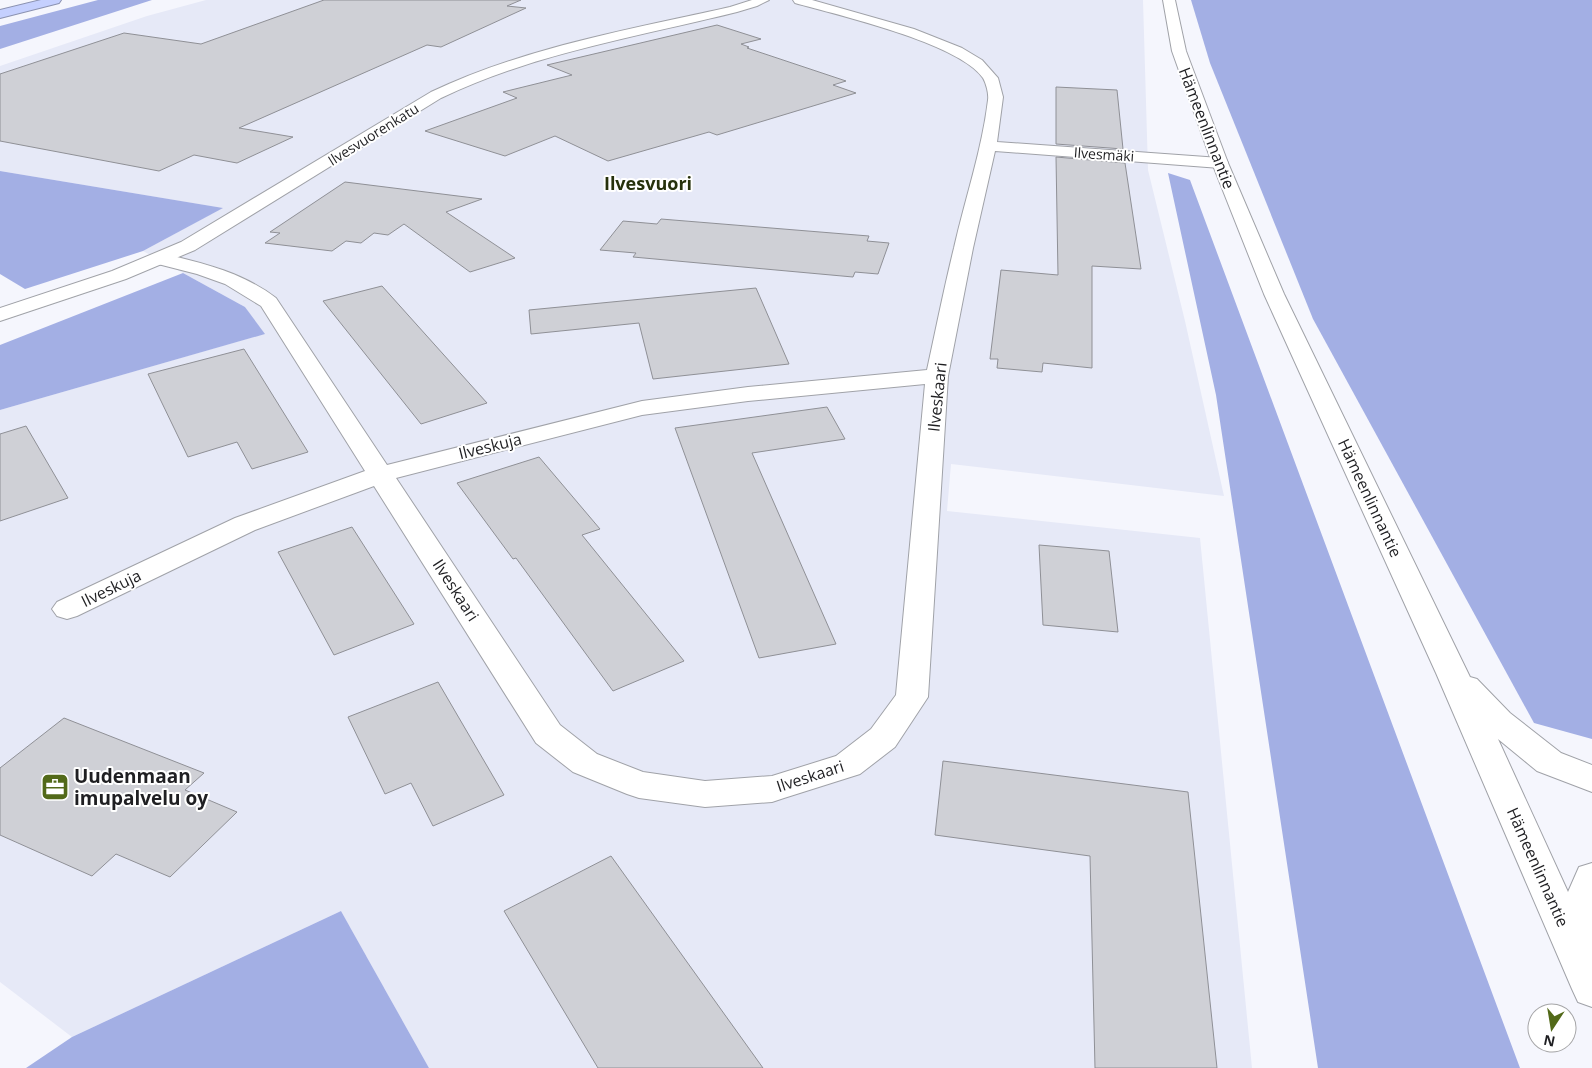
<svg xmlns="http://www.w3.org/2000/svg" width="1592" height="1068" font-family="'Open Sans',sans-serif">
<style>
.built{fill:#e6e9f7}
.forest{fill:#a3afe4}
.building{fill:#cfd0d6;stroke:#8f9096}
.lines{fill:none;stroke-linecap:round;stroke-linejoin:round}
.street-casing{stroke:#a0a2a8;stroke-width:2}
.secondary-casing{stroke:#a0a2a8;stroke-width:2}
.highway-casing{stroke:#8b92b1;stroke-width:2}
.street{fill:#fff;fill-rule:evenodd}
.secondary{fill:#fff;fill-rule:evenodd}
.highway{fill:#c5d0fe;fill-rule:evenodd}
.labels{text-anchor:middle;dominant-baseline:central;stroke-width:4;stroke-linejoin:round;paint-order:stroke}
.far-street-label{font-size:14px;fill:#1f1f22;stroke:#fff}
.street-label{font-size:16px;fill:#1f1f22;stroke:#fff}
.far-district-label{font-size:18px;font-weight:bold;fill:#26310c;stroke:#fff}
.near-poi-label{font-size:19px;font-weight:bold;fill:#1f1f22;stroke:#fff;text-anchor:start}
</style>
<rect width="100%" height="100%" fill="#f5f6fd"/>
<polygon class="built" points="206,0 1143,0 1148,170 1185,321 1224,496 951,464 947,511 1200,538 1252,1068 429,1068 341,911 72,1037 0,982 0,410 264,334 245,307 143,251 222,208 0,171 0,66 147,16"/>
<g class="forest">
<polygon points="98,0 152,0 0,49 0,26"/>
<polygon points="1191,0 1592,0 1592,739 1534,723 1313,319 1210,63"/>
<polygon points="0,171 223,208 143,251 25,289 0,274"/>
<polygon points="1168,173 1190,180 1520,1068 1318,1068 1216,395"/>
<polygon points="183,273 245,307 265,334 0,410 0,345"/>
<polygon points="341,911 429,1068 26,1068 72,1037"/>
</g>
<g class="building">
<polygon points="324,0 521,0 507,6 526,8 441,47 427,45 239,128 293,137 237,163 194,155 159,171 0,141 0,74 124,33 201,44"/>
<polygon points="717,25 761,39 741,44 749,47 747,48 846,81 833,85 856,93 717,135 709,132 608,161 555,136 505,156 425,131 517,98 503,92 572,75 547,65"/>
<polygon points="1056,87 1117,90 1123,149 1056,144"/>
<polygon points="1056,157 1125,163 1141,269 1092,266 1092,368 1043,363 1042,372 997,368 998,359 990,359 1001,270 1058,275"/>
<polygon points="345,182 482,199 446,212 515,258 470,272 404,224 388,235 374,233 361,243 346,241 332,251 265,243 280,233 270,232"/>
<polygon points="661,219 869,236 867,241 889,243 878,274 855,272 853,277 633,257 636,253 600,250 623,221 657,224"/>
<polygon points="382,286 487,403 421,424 323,301"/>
<polygon points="756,288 789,364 653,379 639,323 531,334 529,310"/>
<polygon points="244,349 308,452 252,469 237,442 188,457 148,374"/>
<polygon points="827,407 845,439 752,453 836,644 759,658 675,428"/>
<polygon points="26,426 68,498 0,521 0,434"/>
<polygon points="539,457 600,529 582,535 684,661 613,691 516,558 513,559 457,483"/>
<polygon points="352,527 414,624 334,655 278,552"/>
<polygon points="1039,545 1109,551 1118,632 1043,625"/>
<polygon points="438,682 504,795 433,826 411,783 385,794 348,717"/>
<polygon points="64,718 204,773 185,790 237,812 170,877 116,854 92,876 0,835 0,768"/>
<polygon points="943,761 1188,792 1217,1068 1095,1068 1090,856 935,835"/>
<polygon points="611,856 763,1068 598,1068 504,911"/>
</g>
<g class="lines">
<defs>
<path id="street" d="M793,0h19l102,29 48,19 20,12 16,18 5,19 -6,45 223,16 6,1 2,4 -2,4 -6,1 -225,-17 -22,97 -25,128 -20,321 -33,50 -35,27 -76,24 -12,4 -67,5 -66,-9 -12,-4 -54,-22 -37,-29 -162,-257 -119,44 -178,86 -10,3 -10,-3 -5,-7 5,-7 178,-84 130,-47 -104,-165 -36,-22 -28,-10 -43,-11 -3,-4 3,-4 7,-2c41,10 81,19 115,45l111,167 255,-64 106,-14 179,-17c9,-41 17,-82 27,-122 11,-49 28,-98 34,-148 1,-6 -2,-17 -5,-22 -24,-35 -145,-63 -188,-75zM925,384l-29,311 -25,34 -35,27 -64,20 -67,5 -62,-9 -46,-18 -37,-29 -164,-247 246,-63 106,-14z"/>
<g id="secondary">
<path d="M752,0h17l-12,6 -20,6c-101,25 -202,41 -296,86l-246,152 -69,29 -126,42v-13l112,-37 69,-29 250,-150c95,-45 197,-62 299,-85z"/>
<polygon points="1163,0 1175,0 1186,51 1228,163 1284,294 1470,677 1477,679 1510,713 1561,753 1592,765 1592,792 1537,771 1498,739 1568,892 1579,867 1592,863 1592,1007 1578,1002 1572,989 1436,673 1264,294 1212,163 1172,51"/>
</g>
<polygon id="highway" points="41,0 61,0 59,3 0,18 0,10"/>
</defs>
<use href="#street" class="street-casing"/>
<use href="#secondary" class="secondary-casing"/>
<use href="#highway" class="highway-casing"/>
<use href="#street" class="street"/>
<use href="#secondary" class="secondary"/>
<use href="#highway" class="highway"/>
</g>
<defs>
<symbol id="office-square" viewBox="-11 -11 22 22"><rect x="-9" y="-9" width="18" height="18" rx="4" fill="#526919" stroke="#fff"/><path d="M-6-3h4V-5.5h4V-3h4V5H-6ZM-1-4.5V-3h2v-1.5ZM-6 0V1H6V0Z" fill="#fff"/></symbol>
</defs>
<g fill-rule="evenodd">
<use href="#office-square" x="39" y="771" width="32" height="32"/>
</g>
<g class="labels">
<g class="far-street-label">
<text transform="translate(373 134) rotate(-32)">Ilvesvuorenkatu</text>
<text transform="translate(1104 154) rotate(4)">Ilvesmäki</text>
</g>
<g class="street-label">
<text transform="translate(1207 128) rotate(69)">Hämeenlinnantie</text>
<text transform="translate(937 397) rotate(-84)">Ilveskaari</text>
<text transform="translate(490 446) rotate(-14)">Ilveskuja</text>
<text transform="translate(1370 498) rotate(65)">Hämeenlinnantie</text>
<text transform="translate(111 588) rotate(-26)">Ilveskuja</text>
<text transform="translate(456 590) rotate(57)">Ilveskaari</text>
<text transform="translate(810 776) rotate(-18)">Ilveskaari</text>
<text transform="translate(1538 867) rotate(66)">Hämeenlinnantie</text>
</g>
<g class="far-district-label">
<text x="648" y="183">Ilvesvuori</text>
</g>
<g class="near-poi-label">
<text x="74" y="776">Uudenmaan<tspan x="74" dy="22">imupalvelu oy</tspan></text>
</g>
</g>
<g transform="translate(1552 1028) rotate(192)"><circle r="24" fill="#ffffff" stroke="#a5a5a7"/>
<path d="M0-4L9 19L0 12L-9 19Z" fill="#526919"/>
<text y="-8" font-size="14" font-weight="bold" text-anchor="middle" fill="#1f1f22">N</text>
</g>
</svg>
